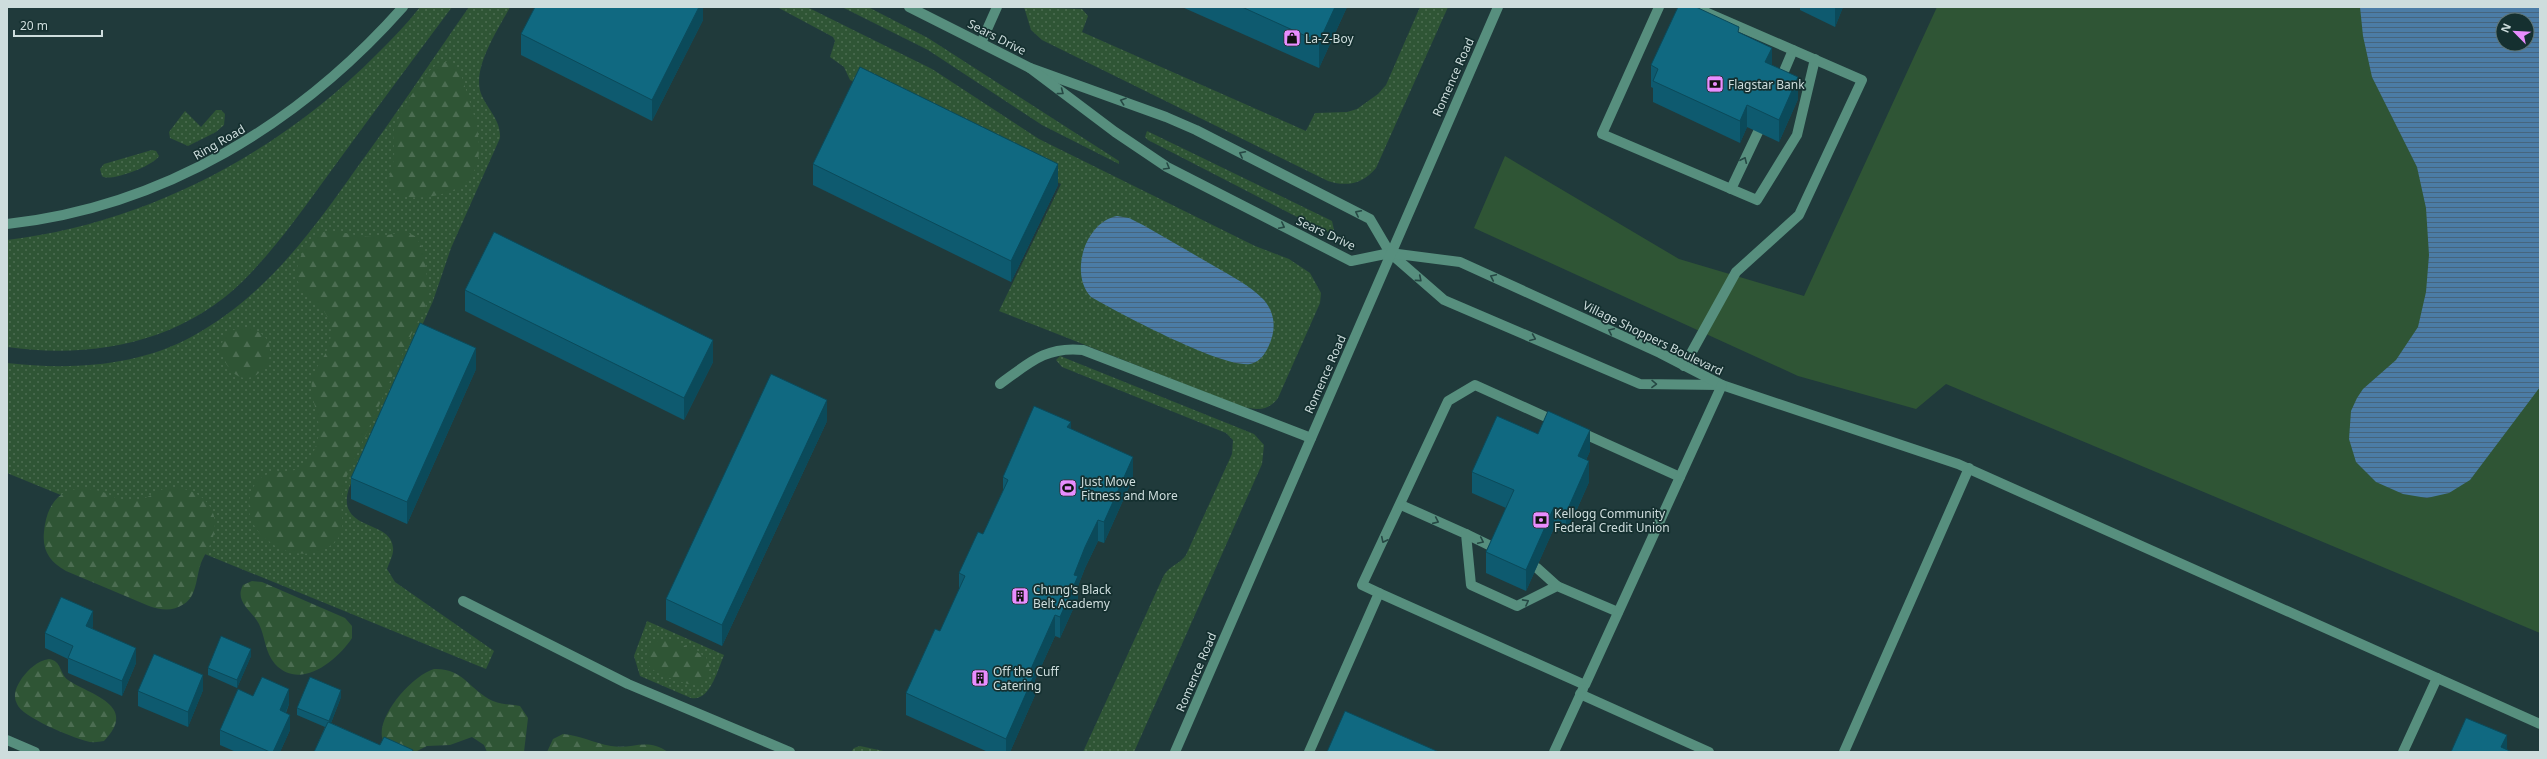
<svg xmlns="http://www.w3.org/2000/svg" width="2547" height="759" font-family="'Noto Sans',sans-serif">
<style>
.grass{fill:url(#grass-dots)}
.forest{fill:url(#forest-firs)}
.park{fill:#2f5535;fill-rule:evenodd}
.water{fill:url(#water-rules);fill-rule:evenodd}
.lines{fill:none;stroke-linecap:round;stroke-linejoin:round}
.minor{stroke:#578f7e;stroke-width:10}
.wall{fill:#0e5a6f}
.shaded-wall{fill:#0b4a5a}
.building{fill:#106981;stroke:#0b4a5a}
.oneway{stroke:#264844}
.labels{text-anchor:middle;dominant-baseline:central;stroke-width:3.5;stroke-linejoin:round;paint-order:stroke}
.street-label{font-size:12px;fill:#cedddd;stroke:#153030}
.poi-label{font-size:12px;fill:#cedddd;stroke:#153030;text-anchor:start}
</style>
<defs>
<pattern id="grass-dots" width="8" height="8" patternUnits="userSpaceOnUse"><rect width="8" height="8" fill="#2f5535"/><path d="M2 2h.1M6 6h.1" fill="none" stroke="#4c6d52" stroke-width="1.8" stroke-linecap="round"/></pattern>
<pattern id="forest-firs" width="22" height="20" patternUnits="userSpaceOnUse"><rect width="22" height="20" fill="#2f5535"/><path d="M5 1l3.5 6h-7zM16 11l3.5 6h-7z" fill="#4c6d52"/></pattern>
<pattern id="water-rules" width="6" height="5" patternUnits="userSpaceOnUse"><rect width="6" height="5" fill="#4b7ca6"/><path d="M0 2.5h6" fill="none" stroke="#46657e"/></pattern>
</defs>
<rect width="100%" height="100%" fill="#203a3b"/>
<g class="grass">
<path d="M420,7h32c-38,51 -76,102 -113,153 -31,42 -60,85 -96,121 -63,62 -151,78 -236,66v-107c139,-16 272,-87 370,-186 15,-15 30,-30 43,-47z"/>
<path d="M469,7h41c-12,23 -40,63 -28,89 7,15 19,25 18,42l-49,110 -18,53 -84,187c-14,44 43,31 44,60 1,6 -4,15 -6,21l8,13 99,69 -8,18 -479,-196v-110c62,7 130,4 186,-27 71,-39 118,-103 163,-167 39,-53 75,-108 113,-162z"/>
<path d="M777,7h30l125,62 107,70 216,107 34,13 21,14 11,20 -1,10 -42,95c-10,13 -20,12 -35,9l-244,-96 62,-127 -211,-104 -6,-13 -14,-10 5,-16 -2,-4z"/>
<polygon points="842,7 868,7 928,38 1119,161 1119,164 1042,125 928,50"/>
<path d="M1024,7l58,2 6,7 -6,16 224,99 9,-18 32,-1 10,-3 21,-15 8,-9 34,-78h28l-72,161c-13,16 -29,19 -48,13l-286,-141 -11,-10z"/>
<polygon points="216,110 221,110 225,114 224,125 216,132 188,146 170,138 169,132 185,111 201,127"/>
<polygon points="1147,131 1332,221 1334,230 1326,232 1148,140 1145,137"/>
<path d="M152,150l4,1 3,5c-4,9 -50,27 -57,20l-2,-7 4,-5z"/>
<path d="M1060,356l194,78 10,11 -2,19 -128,288h-51l81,-177c6,-10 16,-11 22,-20l46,-101 1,-14 -7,-7 -164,-66 -6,-7z"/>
<path d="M647,621l77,34c-6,14 -14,47 -33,43l-51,-22 -6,-20z"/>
<polygon points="860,746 888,752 851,752 854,748"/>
</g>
<g class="forest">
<path d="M449,61l6,3 5,7c13,44 45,109 -22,124 -13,3 -34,5 -45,-4 -9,-7 -1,-19 0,-28 3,-11 -1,-23 1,-33 4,-15 28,-55 41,-64 4,-3 9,-4 14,-5z"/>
<path d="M325,231c17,-1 31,6 47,6 16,1 28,-9 43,-1 11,14 9,25 12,41 0,5 3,10 2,15 -2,16 -14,33 -20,48 -18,38 -35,77 -53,116 -5,11 -12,24 -14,37 -4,16 7,36 -7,49 -35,33 -106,-9 -81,-56 13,-25 43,-2 58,-31 21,-39 -15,-59 7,-91 14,-19 18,-41 -1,-60 -4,-5 -11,-8 -15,-13 -16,-20 2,-51 22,-60z"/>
<path d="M241,327c67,7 0,96 -21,21l6,-15z"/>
<path d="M168,487c26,0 52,15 46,46 -2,11 -9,20 -13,30 -5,14 -4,33 -17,41 -12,8 -23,6 -35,2l-83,-35c-16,-9 -24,-20 -22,-39 3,-37 26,-52 62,-39 8,4 16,9 26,8 13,0 24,-10 36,-14z"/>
<path d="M252,581l10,1 83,36 7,8v12c-15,23 -52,53 -77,26 -10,-11 -10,-28 -16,-40 -7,-14 -25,-22 -16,-39z"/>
<path d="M662,639l14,2 30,16 4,11c-4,11 -10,19 -22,16 -14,-5 -50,-12 -40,-33 4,-6 7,-10 14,-12z"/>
<path d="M49,659c13,2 10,14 19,21 20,14 72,25 36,61 -6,1 -12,2 -18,0 -15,-4 -64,-24 -69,-37 -5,-10 0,-18 5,-26 7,-9 15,-17 27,-19z"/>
<path d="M434,669c30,-1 35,21 59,32 9,4 18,3 27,5l8,12 -4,34h-37l-3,-7 -12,-8 -22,8 -23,1 -12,6h-22c-5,-4 -10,-9 -11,-15 -4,-23 31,-62 52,-68z"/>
<path d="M563,734c16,1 31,9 48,12 21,4 35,-9 57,6h-121l6,-13z"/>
</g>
<path class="park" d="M1937,7h603v626l-594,-249 -30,25 -118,-33 -324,-148 31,-72 174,103 125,37zM2503,20h24v24h-24z"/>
<g class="water">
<path d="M2360,7h180v380l-70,93 -21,13 -22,5 -24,-4 -27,-12 -20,-20 -7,-23 2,-28 6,-13 6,-9 33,-29 22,-33 8,-35 3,-37 -3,-47 -9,-41 -45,-90 -9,-41zM2503,20h24v24h-24z"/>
<path d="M1117,216l12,2 14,7c24,14 47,27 71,41 17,10 37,20 50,34 10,12 12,26 7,40 -3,9 -9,22 -21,24 -28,4 -131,-51 -159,-67 -22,-23 -6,-75 26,-81z"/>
</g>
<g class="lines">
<g class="minor">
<polyline points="909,7 1030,68 1166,117 1196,130 1370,219 1390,253 1444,300 1640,384 1720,385"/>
<polyline points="1659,7 1602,134 1757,200 1797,135 1815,59"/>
<polyline points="981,43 997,7"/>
<polyline points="1030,68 1115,132 1167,167 1351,261 1390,253 1460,262 1660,353 1722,385 1958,464 2540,724"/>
<polyline points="1779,83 1793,50"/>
<polyline points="1731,189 1758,132"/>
<path d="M7,224c157,-17 293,-101 396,-217"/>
<polyline points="1684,366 1736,272 1799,215 1862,80 1694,7"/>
<path d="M1000,384c29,-21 46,-38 83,-34l228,88"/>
<polyline points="1578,431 1680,477"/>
<polyline points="1401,505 1466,534 1471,585 1517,606 1557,586 1618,612"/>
<polyline points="1466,534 1497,549"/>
<polyline points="1537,568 1557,586"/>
<polyline points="1379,593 1362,585 1448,401 1475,385 1557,422"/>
<polyline points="463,601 628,684 790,752"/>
<polyline points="1580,694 1709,752"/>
<polyline points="7,740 35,752"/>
<polyline points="1175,752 1498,7"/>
<polyline points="1309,752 1379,593 1585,685 1722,385"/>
<polyline points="1554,752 1583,689"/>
<polyline points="1844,752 1969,468"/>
<polyline points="2403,752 2437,678"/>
</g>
</g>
<g class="wall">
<polygon points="703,7 703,20 652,121 521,55 521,34"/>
<polygon points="1182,7 1347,7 1319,68"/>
<polygon points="1800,7 1843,7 1835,27 1800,10"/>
<polygon points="1739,33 1772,65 1798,99 1779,142 1747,127 1740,143 1653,102 1653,88 1651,87 1651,65"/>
<polygon points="813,164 1058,185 1011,282 813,185"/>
<polygon points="465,290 713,362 684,420 465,311"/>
<polygon points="476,369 407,524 351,499 351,478"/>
<polygon points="827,421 722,646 666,620 666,599"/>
<polygon points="1071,429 1133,478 1104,543 1098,541 1085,568 1078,586 1078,598 1060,638 1055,636 1035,680 1035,695 1010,752 988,752 906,715 906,693 940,631 959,590 959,573 983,534 1003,491 1003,477"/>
<polygon points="1538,434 1590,451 1586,460 1589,482 1566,534 1554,528 1526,591 1486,573 1486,552 1506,508 1472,493 1472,472"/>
<polygon points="93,626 92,628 136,663 122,696 68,673 68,659 45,648 45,633"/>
<polygon points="251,656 237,688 208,675 208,668"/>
<polygon points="203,690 188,727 138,706 138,691"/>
<polygon points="253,696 289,704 286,713 290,730 280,752 236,752 220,745 220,730"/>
<polygon points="341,697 331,723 380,745 413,752 314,752 325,727 297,715 297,708"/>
</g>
<g class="shaded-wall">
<polygon points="699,7 703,7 703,20 652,121 652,100"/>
<polygon points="1335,7 1347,7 1319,68 1319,42"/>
<polygon points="1835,7 1843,7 1835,27"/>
<polygon points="1772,48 1772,69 1765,62"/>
<polygon points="1798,77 1798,99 1779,142 1779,120"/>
<polygon points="1747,105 1747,127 1740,143 1740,121"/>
<polygon points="1058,164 1058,185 1011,282 1011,261"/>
<polygon points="713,340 713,362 684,420 684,398"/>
<polygon points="476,348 476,369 407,524 407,502"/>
<polygon points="827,400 827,421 722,646 722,625"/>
<polygon points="1071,422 1071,444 1067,427"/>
<polygon points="1590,430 1590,451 1578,478 1578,456"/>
<polygon points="1133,457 1133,478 1104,543 1104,522"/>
<polygon points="1589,461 1589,482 1566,534 1566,513"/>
<polygon points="1554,507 1554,528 1526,591 1526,570"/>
<polygon points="1098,520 1098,541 1085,568 1078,586 1078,598 1060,638 1060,617 1074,575 1085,547"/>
<polygon points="93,611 93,626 86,641 86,626"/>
<polygon points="1055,615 1055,636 1035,680 1035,695 1010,752 1006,752 1006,739 1030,671"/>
<polygon points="136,648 136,663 122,696 122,681"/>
<polygon points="251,649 251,656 237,688 237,680"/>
<polygon points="203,675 203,690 188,727 188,712"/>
<polygon points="289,689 289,704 280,725 280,710"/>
<polygon points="341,690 341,697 329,728 329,721"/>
<polygon points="290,715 290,730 280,752 273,752"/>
<polygon points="2507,735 2507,752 2501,747"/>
</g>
<g class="building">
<polygon points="535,7 699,7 652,100 521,34"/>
<polygon points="1242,7 1335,7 1319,42"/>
<polygon points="1678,7 1696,7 1739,27 1738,32 1772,48 1765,62 1798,77 1779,120 1747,105 1740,121 1653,81 1658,69 1651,65"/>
<polygon points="860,67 1058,164 1011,261 813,164"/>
<polygon points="494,232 713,340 684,398 465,290"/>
<polygon points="420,323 476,348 407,502 351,478"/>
<polygon points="771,374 827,400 722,625 666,599"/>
<polygon points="1034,406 1071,422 1067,427 1133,457 1104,522 1098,520 1085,547 1074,575 1078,576 1060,617 1055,615 1030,671 1035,673 1006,739 906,693 935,629 940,631 965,576 959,573 978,532 983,534 1008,480 1003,477"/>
<polygon points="1548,411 1590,430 1578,456 1589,461 1566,513 1554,507 1526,570 1486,552 1514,490 1472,472 1497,416 1538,434"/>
<polygon points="61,597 93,611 86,626 136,648 122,681 68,658 73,646 45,633"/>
<polygon points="221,636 251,649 237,680 208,668"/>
<polygon points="154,654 203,675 188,712 138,691"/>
<polygon points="262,677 289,689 280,710 290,715 273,752 270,752 220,730 238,689 253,696"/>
<polygon points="310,677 341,690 329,721 297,708"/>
<polygon points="1345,711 1439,752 1327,752"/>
<polygon points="2466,718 2507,735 2501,747 2512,752 2451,752"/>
<polygon points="328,722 380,745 384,737 413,750 412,752 314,752"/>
</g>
<defs><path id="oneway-chevron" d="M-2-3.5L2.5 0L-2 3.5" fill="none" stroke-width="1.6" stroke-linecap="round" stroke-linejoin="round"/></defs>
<g class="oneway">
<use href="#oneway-chevron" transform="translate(1061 92) rotate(37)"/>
<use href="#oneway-chevron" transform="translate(1123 101) rotate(-161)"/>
<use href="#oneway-chevron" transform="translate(1242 154) rotate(-153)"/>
<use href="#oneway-chevron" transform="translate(1744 160) rotate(-65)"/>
<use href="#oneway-chevron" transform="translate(1167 167) rotate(30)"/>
<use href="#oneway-chevron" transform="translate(1358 213) rotate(-153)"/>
<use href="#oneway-chevron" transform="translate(1282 226) rotate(27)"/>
<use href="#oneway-chevron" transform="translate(1493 277) rotate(-155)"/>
<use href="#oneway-chevron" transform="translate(1419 279) rotate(40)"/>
<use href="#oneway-chevron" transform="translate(1611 331) rotate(-155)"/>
<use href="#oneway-chevron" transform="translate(1533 338) rotate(23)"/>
<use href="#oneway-chevron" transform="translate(1654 384) rotate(1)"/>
<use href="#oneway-chevron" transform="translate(1436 521) rotate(24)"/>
<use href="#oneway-chevron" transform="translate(1384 540) rotate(116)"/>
<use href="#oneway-chevron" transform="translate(1481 541) rotate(25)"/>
<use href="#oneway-chevron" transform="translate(1526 602) rotate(-28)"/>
</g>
<defs>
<symbol id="shop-square" viewBox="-11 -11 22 22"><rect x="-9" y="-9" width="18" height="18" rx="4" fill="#e98dfe" stroke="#153030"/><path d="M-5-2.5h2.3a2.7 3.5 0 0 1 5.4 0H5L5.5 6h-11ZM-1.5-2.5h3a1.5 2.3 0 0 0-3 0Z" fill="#111"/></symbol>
<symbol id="bank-square" viewBox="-11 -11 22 22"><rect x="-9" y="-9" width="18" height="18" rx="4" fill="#e98dfe" stroke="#153030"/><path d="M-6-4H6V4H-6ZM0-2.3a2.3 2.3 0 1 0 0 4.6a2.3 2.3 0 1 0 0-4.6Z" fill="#111"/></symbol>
<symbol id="stadium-square" viewBox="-11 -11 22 22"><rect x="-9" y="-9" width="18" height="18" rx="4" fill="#e98dfe" stroke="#153030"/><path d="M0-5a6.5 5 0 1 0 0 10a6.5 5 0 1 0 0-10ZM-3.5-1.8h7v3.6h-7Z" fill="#111"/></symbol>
<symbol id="building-square" viewBox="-11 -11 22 22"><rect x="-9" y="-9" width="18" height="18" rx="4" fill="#e98dfe" stroke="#153030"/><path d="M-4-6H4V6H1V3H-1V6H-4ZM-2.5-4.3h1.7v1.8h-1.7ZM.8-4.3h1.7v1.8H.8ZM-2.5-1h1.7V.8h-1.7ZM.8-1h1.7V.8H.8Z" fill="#111"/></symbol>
</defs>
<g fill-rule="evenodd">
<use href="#shop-square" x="1282" y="28" width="20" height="20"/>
<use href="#bank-square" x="1705" y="74" width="20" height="20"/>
<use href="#stadium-square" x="1058" y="478" width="20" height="20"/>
<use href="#bank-square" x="1531" y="510" width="20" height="20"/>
<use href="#building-square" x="1010" y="586" width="20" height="20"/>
<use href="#building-square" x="970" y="668" width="20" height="20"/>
</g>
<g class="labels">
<g class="street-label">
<text transform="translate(997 37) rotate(27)">Sears Drive</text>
<text transform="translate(1453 77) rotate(-66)">Romence Road</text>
<text transform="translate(219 142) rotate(-30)">Ring Road</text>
<text transform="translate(1326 233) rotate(25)">Sears Drive</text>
<text transform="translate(1653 338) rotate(26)">Village Shoppers Boulevard</text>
<text transform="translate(1325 374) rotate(-66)">Romence Road</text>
<text transform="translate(1196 672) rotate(-67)">Romence Road</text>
</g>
<g class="poi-label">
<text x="1305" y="38">La-Z-Boy</text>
<text x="1728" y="84">Flagstar Bank</text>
<text x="1081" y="481">Just Move<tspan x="1081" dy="14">Fitness and More</tspan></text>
<text x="1554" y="513">Kellogg Community<tspan x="1554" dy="14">Federal Credit Union</tspan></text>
<text x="1033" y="589">Chung's Black<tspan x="1033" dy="14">Belt Academy</tspan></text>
<text x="993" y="671">Off the Cuff<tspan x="993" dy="14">Catering</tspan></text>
</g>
</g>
<rect width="2547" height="759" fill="none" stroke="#cedddd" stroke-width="16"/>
<g transform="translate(2515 32) rotate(294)"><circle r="19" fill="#153030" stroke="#5f7575"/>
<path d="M0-3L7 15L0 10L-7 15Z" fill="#e98dfe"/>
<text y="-6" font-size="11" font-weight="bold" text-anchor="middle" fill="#cedddd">N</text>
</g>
<path d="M14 30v6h88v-6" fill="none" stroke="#cedddd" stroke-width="2"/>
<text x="20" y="30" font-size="12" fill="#cedddd" stroke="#153030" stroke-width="3" paint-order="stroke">20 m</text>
</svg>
